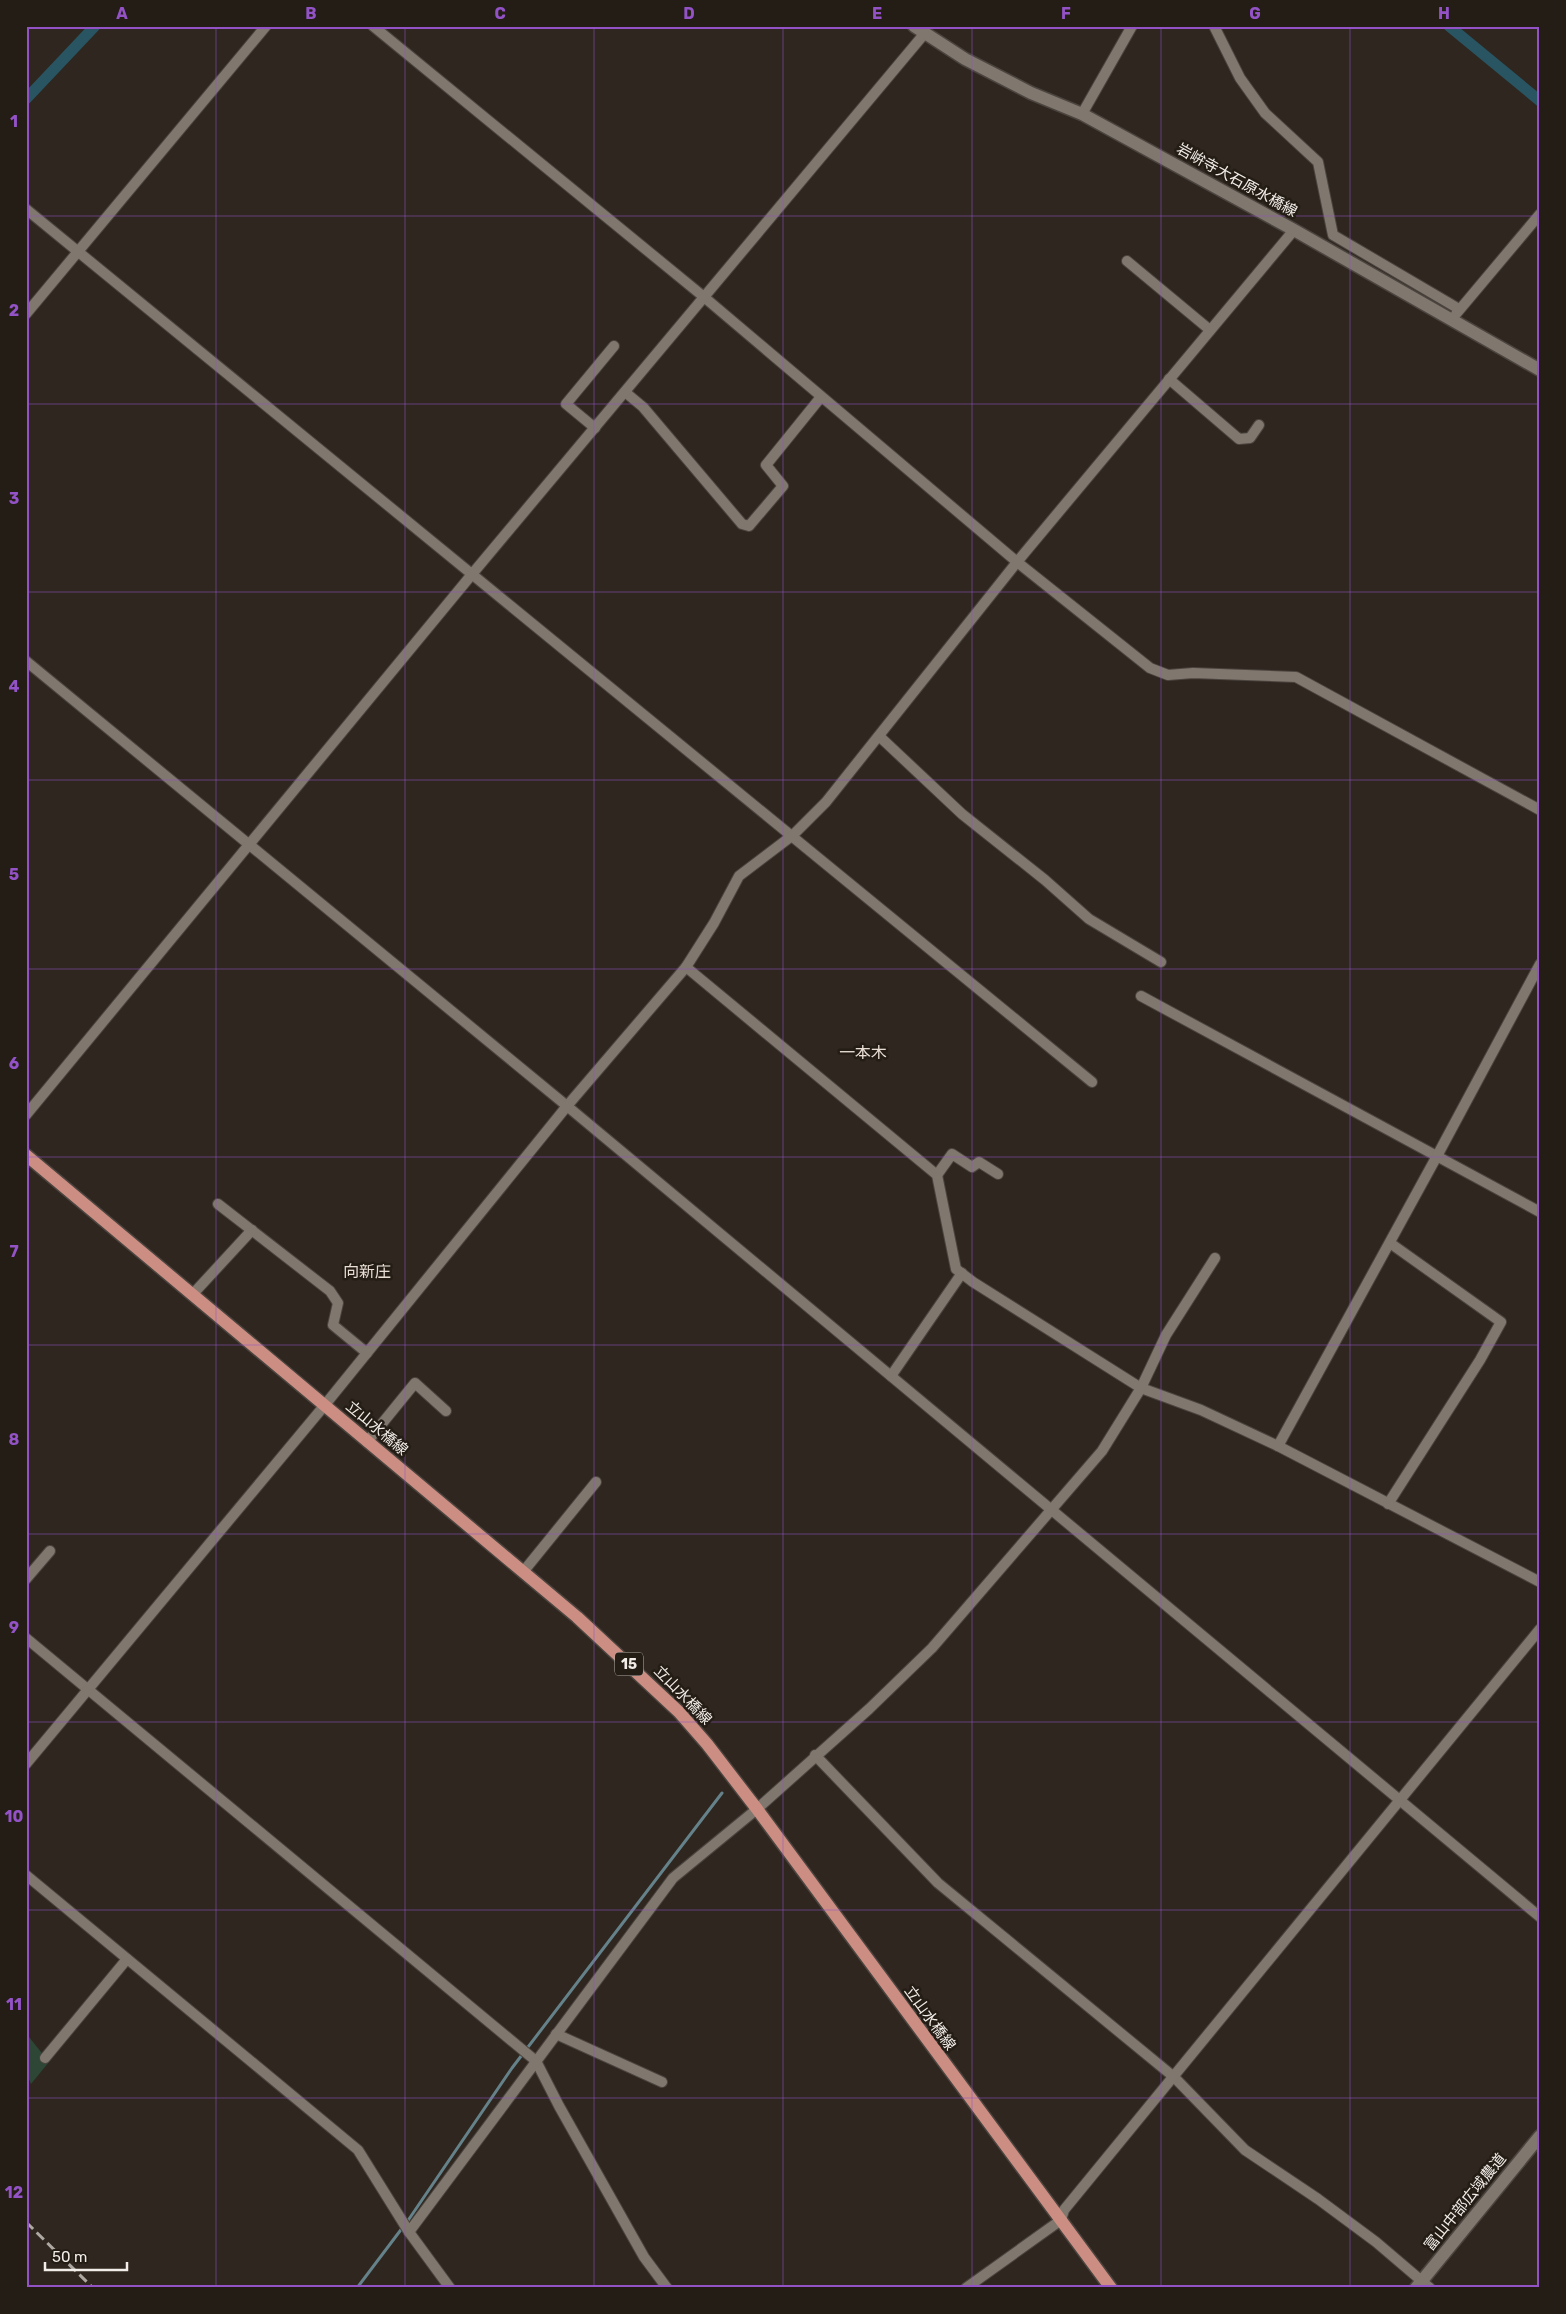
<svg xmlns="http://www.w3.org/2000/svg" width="1566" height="2314" font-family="Rubik,'Noto Sans JP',sans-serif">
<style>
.green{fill:#2d4635}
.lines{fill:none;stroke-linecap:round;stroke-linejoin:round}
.stream{stroke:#65828a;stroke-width:3}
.canal{stroke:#295461;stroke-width:11}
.street-casing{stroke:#4b443f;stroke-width:12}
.secondary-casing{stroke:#4b443f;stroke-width:15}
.primary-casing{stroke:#4b443f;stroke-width:15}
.street{stroke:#80776e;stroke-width:10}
.secondary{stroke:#80776e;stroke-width:12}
.primary{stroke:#cc8e82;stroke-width:12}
.rail{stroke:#aea8a2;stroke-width:3;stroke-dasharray:10 5;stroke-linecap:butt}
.grid{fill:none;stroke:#9353c7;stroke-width:1;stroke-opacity:0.55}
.labels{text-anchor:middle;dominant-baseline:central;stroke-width:5;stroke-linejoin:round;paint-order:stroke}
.shield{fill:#241d16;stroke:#b4afa9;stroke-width:1}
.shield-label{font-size:14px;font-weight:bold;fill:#f2ede8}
.street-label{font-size:15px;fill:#f2ede8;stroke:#241d16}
.neighbourhood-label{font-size:16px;fill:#e8ded4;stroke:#241d16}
.neatline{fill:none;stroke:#9353c7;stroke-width:2}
.grid-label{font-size:16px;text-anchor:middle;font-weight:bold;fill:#9353c7}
</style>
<rect width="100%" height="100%" fill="#2e261f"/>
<polygon class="green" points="29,2037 49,2062 31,2084 26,2072 26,2038"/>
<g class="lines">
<polyline class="stream" points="357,2288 409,2219 512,2068 722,1793"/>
<g class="canal">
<polyline points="1449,26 1540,101"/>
<polyline points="26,99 95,26"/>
</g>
<defs>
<g id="street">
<polyline points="373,26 704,297 1017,562 1150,668 1168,675 1193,673 1296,677 1540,810"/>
<polyline points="1214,26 1240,78 1265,113 1318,162 1333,235 1459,309"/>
<polyline points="1082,114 1132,26"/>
<polyline points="26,209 1092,1082"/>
<polyline points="1127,261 1210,330"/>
<polyline points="26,314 266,26"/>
<polyline points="1456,314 1540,214"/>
<polyline points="1169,379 1239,439 1250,438 1259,425"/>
<polyline points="625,392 643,407 742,524 749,526 783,486 766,465 821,397"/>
<polyline points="595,428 566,404 614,346"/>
<polyline points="26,661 567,1106 1540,1917"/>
<polyline points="879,736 962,814 1045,880 1089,919 1161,962"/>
<polyline points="686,967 937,1175 956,1269 973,1282 1141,1388 1201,1410 1278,1446 1540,1582"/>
<polyline points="1141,996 1540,1212"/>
<polyline points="26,1115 473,573 925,33"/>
<polyline points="937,1175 952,1154 972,1167 979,1162 998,1174"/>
<polyline points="218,1204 330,1291 338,1303 333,1325 367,1353"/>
<polyline points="192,1295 252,1230"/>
<polyline points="891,1376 962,1273"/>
<polyline points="367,1442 415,1383 446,1411"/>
<polyline points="1278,1446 1437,1156 1540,964"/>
<polyline points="1388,1504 1480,1360 1501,1322 1390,1243"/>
<polyline points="523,1572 596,1482"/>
<polyline points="26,1579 50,1551"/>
<polyline points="26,1638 536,2061 559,2106 644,2257 667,2288"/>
<polyline points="815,1755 938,1883 1174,2077 1245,2150 1318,2199 1376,2242 1430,2288"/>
<polyline points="26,1764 324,1406 567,1106 686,967 714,923 739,876 793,835 826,802 1017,562 1294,230"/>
<polyline points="26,1875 358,2150 409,2232 450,2288"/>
<polyline points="556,2034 662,2082"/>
<polyline points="45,2058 127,1959"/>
<polyline points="409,2232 673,1878 757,1809 869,1709 932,1648 1102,1451 1141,1388 1166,1335 1215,1258"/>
<polyline points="966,2288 1061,2220 1064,2210 1540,1629"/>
</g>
<g id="secondary">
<polyline points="914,26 965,59 1031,93 1082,114 1294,230 1540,370"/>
<polyline points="1416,2288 1540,2136"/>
</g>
<polyline id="primary" points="26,1155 577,1617 679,1712 707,1744 757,1809 1111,2288"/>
</defs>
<use href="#street" class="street-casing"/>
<use href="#secondary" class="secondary-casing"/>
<use href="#primary" class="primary-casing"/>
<use href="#street" class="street"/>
<use href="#secondary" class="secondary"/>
<use href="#primary" class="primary"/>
<polyline class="rail" points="26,2222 93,2288"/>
</g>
<path class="grid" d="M216,26v2262M405,26v2262M594,26v2262M783,26v2262M972,26v2262M1161,26v2262M1350,26v2262M26,216h1514M26,404h1514M26,592h1514M26,780h1514M26,969h1514M26,1157h1514M26,1345h1514M26,1534h1514M26,1722h1514M26,1910h1514M26,2098h1514"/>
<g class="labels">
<rect class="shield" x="615" y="1652.5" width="28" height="23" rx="4"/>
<g class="shield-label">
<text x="629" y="1664">15</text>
</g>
<g class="street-label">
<text transform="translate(1237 180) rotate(29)">岩峅寺大石原水橋線</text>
<text transform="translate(377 1428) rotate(40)">立山水橋線</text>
<text transform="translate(683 1695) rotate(46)">立山水橋線</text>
<text transform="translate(930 2018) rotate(54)">立山水橋線</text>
<text transform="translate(1465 2202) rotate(-51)">富山中部広域農道</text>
</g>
<g class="neighbourhood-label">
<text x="863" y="1052">一本木</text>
<text x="367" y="1271">向新庄</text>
</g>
</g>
<rect width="1566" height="2314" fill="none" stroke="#241d16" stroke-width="55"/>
<path d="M45 2262v8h82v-8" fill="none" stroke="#f2ede8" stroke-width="2.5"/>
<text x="52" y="2262" font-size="15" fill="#f2ede8" stroke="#241d16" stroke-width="4" paint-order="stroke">50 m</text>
<rect x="28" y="28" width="1510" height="2258" class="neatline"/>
<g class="grid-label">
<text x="122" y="19">A</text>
<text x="311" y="19">B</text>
<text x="500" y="19">C</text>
<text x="689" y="19">D</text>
<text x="877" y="19">E</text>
<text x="1066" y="19">F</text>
<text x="1255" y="19">G</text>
<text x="1444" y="19">H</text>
<text x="14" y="127">1</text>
<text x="14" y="316">2</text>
<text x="14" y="504">3</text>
<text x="14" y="692">4</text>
<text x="14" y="880">5</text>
<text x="14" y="1069">6</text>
<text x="14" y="1257">7</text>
<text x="14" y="1445">8</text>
<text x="14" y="1633">9</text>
<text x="14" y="1822">10</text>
<text x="14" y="2010">11</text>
<text x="14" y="2198">12</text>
</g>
</svg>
